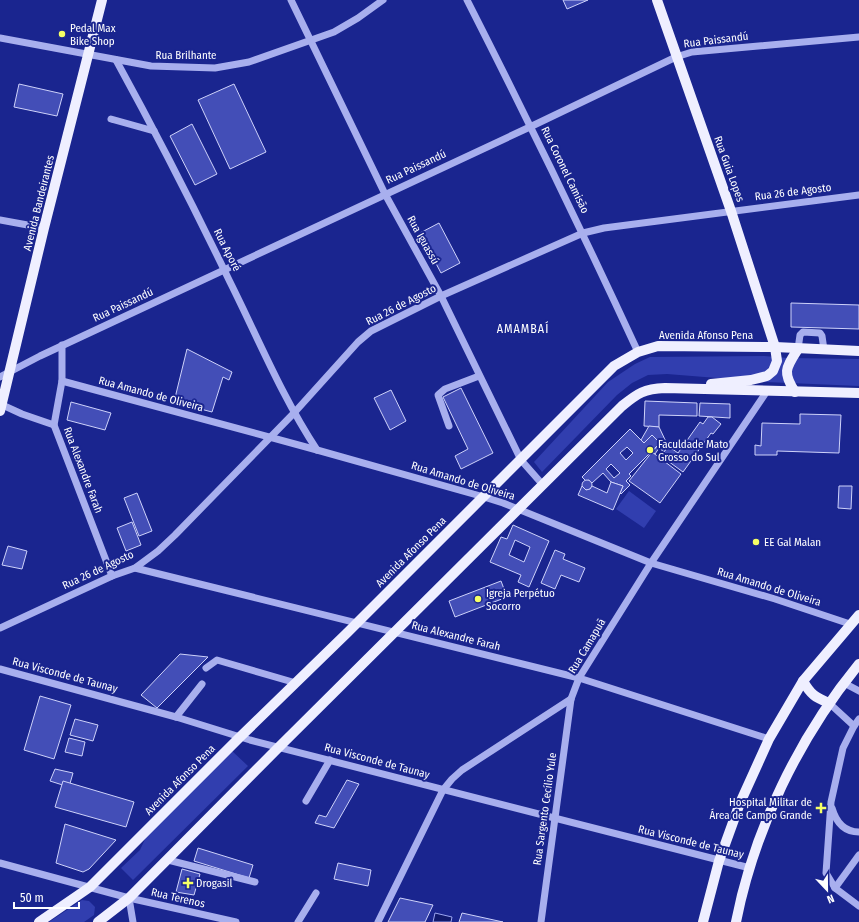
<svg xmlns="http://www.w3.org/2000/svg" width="859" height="922" font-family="'Fira Sans Condensed',sans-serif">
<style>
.green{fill:#313eaf}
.water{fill:#11196c;stroke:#9ba5f0}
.building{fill:#434eb7;stroke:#ced2fa;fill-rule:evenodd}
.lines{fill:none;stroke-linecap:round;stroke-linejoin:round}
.minor{stroke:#a8afee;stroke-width:7}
.major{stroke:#efefff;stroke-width:10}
.poi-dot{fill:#f6ff65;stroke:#1a258f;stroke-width:1.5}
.labels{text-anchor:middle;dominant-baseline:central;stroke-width:4;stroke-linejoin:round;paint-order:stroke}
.poi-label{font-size:11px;fill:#fff;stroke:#1a258f;text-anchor:start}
.street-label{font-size:11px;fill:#fff;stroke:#1a258f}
.neighbourhood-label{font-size:12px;letter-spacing:1px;fill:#fff;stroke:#1a258f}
</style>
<rect width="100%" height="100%" fill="#1a258f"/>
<g class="green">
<polygon points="764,356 788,358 859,359 859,386 766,382 667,374 648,375 632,383 617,395 542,472 534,462 608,382 635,364 650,357"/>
<polygon points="629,491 656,511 644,528 616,509"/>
<polygon points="232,751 248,766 133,880 121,868 140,850 146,837"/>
<polygon points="82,900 89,901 95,907 94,915 84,922 49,922"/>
</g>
<polygon class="water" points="435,913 452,917 451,922 433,922"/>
<g class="building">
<polygon points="563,0 588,0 567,9"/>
<polygon points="19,84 63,94 57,116 14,107"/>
<polygon points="234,84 266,152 230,169 198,100"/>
<polygon points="192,124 217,174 195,185 170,136"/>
<polygon points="439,223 460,263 441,273 420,233"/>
<polygon points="791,303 859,305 859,329 791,327"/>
<polygon points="187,349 232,372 229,380 223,377 212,412 174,402"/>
<polygon points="461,388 493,453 461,469 455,456 468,449 443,397"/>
<polygon points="391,390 406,421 390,430 374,398"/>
<polygon points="645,401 697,403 697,416 659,415 659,427 644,426"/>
<polygon points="71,402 111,413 105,430 67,420"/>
<polygon points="700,403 730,404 730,418 699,416"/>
<polygon points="800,414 841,415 839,453 777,451 777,455 755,455 755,445 761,446 762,423 800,424"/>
<polygon points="708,417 712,417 721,424 713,434 711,433 683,472 661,456 668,446 678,453 700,422 703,424"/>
<polygon points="649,426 659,427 668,446 664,452 659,448 655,454 652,452 660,443 652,435 644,443 641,440"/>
<path d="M630,429l14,14 8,-8 8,8 -31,31 2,2 -5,5 4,4 -9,9 -1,-1 3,-7 -12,-4 -8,-9 -11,10 -3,-3 -3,1 -4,-4zM627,447l6,6 -7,7 -6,-7zM611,464l9,9 -6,5 -8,-9z"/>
<polygon points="652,452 681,474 660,503 629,481"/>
<circle cx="587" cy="485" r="5"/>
<polygon points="611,482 623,486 613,510 578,495 582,486 586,490 590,489 592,486 607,493"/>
<polygon points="839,486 852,486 851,509 838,508"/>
<polygon points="137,493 152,531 139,536 124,498"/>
<polygon points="132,522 141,545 126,551 117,528"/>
<path d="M513,525l36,16 -20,46 -11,-5 3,-7 -31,-13 11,-25 6,2zM515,540l15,7 -6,15 -15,-7z"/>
<polygon points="8,546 27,551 22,569 2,565"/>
<polygon points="555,550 565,554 563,559 585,568 579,582 561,575 555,589 541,583"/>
<polygon points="501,581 507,597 455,617 449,601"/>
<polygon points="180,654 208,657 157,708 141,695"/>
<polygon points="40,696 71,705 54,759 24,750"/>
<polygon points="75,719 98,725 93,741 70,735"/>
<polygon points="69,738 85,742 82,756 65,752"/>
<polygon points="55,769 73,773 69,787 50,781"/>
<polygon points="347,780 359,784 334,828 315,823 319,815 326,817"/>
<polygon points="63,781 134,802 126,827 55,807"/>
<polygon points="65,824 116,840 89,869 83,872 56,863"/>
<polygon points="198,848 253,865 249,878 194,861"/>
<polygon points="338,863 371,870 368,886 334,879"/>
<polygon points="182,869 200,874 194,895 176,892"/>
<polygon points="400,898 433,905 425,922 388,922"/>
<polygon points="462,913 503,922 459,922"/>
</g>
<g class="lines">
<g class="minor">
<polyline points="291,0 385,194 441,296 521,460 543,485"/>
<path d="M467,0c59,116 116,233 171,352"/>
<polyline points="0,38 151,66 215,68 249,62 334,32 358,18 383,0"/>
<path d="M116,60c40,73 78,147 114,222 28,56 52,115 87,168"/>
<polyline points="111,119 154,131"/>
<polyline points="0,220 44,228"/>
<polyline points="62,345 62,381 54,425 112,576"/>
<polyline points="798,349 800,335 803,332 820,333 822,336 824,350"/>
<polyline points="0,377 40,356 532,126 676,57 692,52 859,37"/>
<polyline points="62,381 317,450 484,497 503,503 651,563 775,599 850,624"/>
<polyline points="0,404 22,414 54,425"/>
<polyline points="449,426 438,395 445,389 479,376"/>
<polyline points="135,568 579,678 769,739"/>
<polyline points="0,628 112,576 135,568 158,551 175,535 294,413 358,342 371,331 441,296 583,233 604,228 859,195"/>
<polyline points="206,668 217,660 296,683"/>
<polyline points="0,669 176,717 250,740 750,868"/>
<polyline points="844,683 859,691"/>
<polyline points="829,703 854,726"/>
<polyline points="176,717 202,684"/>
<polyline points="859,719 854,726 843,748 831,802 826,873 835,888 859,906"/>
<polyline points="306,801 330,760"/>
<path d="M832,808c4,14 12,24 27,24"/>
<polyline points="168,860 255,882"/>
<polyline points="0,863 129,898 236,922"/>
<polyline points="835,888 859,855"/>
<polyline points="129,898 133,922"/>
<polyline points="298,922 316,893"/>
<polyline points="378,922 443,790 452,779 462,770 571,699"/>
<polyline points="541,922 571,699 579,678 651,563 767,391"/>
</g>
<g class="major">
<polyline points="657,0 731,211 775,347 777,361 773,371 767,376 751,380 711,384"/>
<path d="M795,392c-13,-20 -9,-24 3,-43"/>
<polyline points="0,411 44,228 102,0"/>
<path d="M803,681c8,14 12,16 26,22"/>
<polyline points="39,922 90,887 240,737 348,632 614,366 638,352 658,346 775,347 859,351"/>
<path d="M98,922l31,-24 150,-151 343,-341c16,-13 22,-17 43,-18l194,5"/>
<polyline points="703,922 719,861 740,803 769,739 803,681 859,615"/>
<path d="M736,922c18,-92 63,-185 123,-258"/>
</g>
</g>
<g class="poi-dot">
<circle cx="62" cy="34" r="4"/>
<circle cx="650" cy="450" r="4"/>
<circle cx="756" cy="542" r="4"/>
<circle cx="478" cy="599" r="4"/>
<path d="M819 802h4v4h4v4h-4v4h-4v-4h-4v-4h4z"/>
<path d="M186 877h4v4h4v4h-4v4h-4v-4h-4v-4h4z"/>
</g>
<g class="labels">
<g class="poi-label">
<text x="70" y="28">Pedal Max<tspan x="70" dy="13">Bike Shop</tspan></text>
<text x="658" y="444">Faculdade Mato<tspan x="658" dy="13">Grosso do Sul</tspan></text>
<text x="764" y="542">EE Gal Malan</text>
<text x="486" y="593">Igreja Perpétuo<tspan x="486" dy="13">Socorro</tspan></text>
<text x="812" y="802" text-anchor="end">Hospital Militar de<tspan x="812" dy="13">Área de Campo Grande</tspan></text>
<text x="196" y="883">Drogasil</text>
</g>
<g class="street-label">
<text transform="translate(716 40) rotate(-7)">Rua Paissandú</text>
<text x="186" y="55">Rua Brilhante</text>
<text transform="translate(416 167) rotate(-25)">Rua Paissandú</text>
<text transform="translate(729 169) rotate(70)">Rua Guia Lopes</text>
<text transform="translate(565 170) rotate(64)">Rua Coronel Camisão</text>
<text transform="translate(793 192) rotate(-7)">Rua 26 de Agosto</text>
<text transform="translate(39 203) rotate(-76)">Avenida Bandeirantes</text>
<text transform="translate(423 240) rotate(61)">Rua Iguassú</text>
<text transform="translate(227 250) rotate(63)">Rua Aporé</text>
<text transform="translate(123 305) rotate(-25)">Rua Paissandú</text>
<text transform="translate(401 305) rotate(-27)">Rua 26 de Agosto</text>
<text x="706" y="335">Avenida Afonso Pena</text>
<text transform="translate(151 394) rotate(15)">Rua Amando de Oliveira</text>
<text transform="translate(83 470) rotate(69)">Rua Alexandre Farah</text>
<text transform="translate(463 481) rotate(17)">Rua Amando de Oliveira</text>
<text transform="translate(411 552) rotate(-45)">Avenida Afonso Pena</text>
<text transform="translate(98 570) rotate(-25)">Rua 26 de Agosto</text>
<text transform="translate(769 587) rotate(17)">Rua Amando de Oliveira</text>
<text transform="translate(456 636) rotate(14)">Rua Alexandre Farah</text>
<text transform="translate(587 646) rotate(-59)">Rua Camapuã</text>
<text transform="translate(65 675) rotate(15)">Rua Visconde de Taunay</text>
<text transform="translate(377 761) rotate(15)">Rua Visconde de Taunay</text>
<text transform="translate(180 780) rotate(-45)">Avenida Afonso Pena</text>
<text transform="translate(545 809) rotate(-82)">Rua Sargento Cecílio Yule</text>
<text transform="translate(691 842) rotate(14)">Rua Visconde de Taunay</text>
<text transform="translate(178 898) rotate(13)">Rua Terenos</text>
</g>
<g class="neighbourhood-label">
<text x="523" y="329">AMAMBAÍ</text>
</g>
</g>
<g transform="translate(827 890) rotate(158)" stroke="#1a258f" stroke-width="3" paint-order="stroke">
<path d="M0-3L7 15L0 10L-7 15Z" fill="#ffffff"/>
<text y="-6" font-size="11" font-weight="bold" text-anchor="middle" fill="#ffffff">N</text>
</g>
<path d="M14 902v6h65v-6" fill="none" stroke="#ffffff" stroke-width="2"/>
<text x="20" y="902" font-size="12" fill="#ffffff" stroke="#1a258f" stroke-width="3" paint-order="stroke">50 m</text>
</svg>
